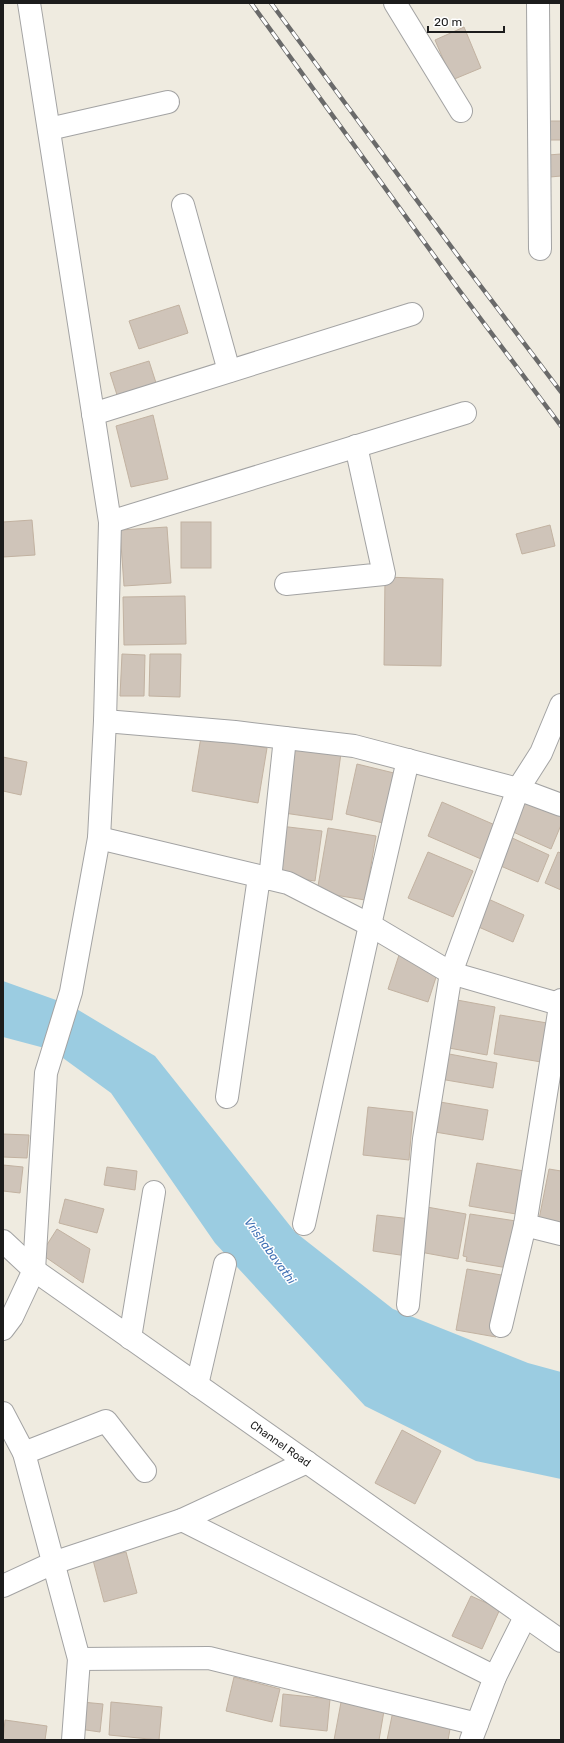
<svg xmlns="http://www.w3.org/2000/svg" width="564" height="1743" font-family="Rubik,sans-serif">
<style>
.water{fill:#9bcce1}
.building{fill:#cfc4b9;stroke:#c2b2a1}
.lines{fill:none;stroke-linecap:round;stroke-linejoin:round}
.minor-casing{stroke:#a3a3a3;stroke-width:24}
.minor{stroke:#fff;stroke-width:22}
.rail-casing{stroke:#6a6a6a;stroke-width:4.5}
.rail{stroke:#fff;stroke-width:3;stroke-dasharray:9;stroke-linecap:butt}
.labels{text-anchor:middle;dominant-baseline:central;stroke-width:3;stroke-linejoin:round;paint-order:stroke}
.street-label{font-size:11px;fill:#1c1c1c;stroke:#fff}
.water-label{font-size:12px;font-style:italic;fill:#3f70b4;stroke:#fff}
</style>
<rect width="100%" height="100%" fill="#efebe0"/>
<polygon class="water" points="3,981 70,1005 155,1056 295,1232 393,1309 528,1363 561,1372 561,1479 476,1461 365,1406 215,1243 111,1093 52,1050 3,1037"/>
<g class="building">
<polygon points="464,27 481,68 452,80 435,40"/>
<rect x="549" y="121" width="12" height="19"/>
<polygon points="561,154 561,176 550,177 548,155"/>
<polygon points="179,305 188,333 139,349 129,321"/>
<polygon points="149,361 157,386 118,398 110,373"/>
<polygon points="153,415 168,479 131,487 116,426"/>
<polygon points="32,520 35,555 3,557 3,522"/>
<rect x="181" y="522" width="30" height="46"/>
<polygon points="550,525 555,546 522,554 516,534"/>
<polygon points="167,527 171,583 124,586 120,530"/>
<polygon points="385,577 443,579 441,666 384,665"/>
<polygon points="185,596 186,644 124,645 123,597"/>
<polygon points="122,654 145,655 144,696 120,696"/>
<polygon points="150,654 181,654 180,697 149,696"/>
<polygon points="201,737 267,748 258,803 192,791"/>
<polygon points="293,746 341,753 332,820 284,813"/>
<polygon points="3,757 27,762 21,795 3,791"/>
<polygon points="357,764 394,773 383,823 346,814"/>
<polygon points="524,800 561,816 561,825 551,849 511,831"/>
<polygon points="442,802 495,825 481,859 428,836"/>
<polygon points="280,826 322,831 315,881 273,875"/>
<polygon points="328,828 376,836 365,900 317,892"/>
<polygon points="508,836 549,855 538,882 496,864"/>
<polygon points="428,852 473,871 453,917 408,898"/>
<polygon points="558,852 561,853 561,890 545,883"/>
<polygon points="486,898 524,915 513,942 474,925"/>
<polygon points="399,955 439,968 428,1002 388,989"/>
<polygon points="457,1000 495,1007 487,1055 449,1048"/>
<polygon points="500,1015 553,1024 547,1063 494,1054"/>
<polygon points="444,1053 497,1063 493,1088 440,1079"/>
<polygon points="434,1101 488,1110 483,1140 429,1131"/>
<polygon points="368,1107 413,1112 409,1160 363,1155"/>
<polygon points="3,1134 29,1135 27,1158 3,1157"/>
<polygon points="477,1163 524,1171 516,1214 469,1206"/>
<polygon points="3,1165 23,1167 20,1193 3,1191"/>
<polygon points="107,1167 137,1171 135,1190 104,1185"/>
<polygon points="549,1169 561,1171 561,1223 539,1219"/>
<polygon points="65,1199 104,1209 97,1233 59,1223"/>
<polygon points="427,1207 466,1214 458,1259 420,1252"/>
<polygon points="470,1214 516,1221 508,1268 466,1261 467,1257 463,1256"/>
<polygon points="377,1215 411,1219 407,1256 373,1251"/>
<polygon points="57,1229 90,1249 83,1283 41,1254"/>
<polygon points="467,1269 507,1276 496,1337 456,1330"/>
<polygon points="402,1430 441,1451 415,1504 375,1483"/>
<polygon points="126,1552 137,1593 104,1602 93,1560"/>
<polygon points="471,1596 500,1609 482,1649 452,1636"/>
<polygon points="234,1677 280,1689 272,1722 226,1711"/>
<polygon points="283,1694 330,1699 327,1731 280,1726"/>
<polygon points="342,1697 385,1705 379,1740 334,1740"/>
<polygon points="82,1702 103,1704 100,1732 79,1729"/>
<polygon points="111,1702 162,1707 159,1740 109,1735"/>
<polygon points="393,1711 451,1724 448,1740 387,1740"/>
<polygon points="5,1720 47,1726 45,1740 3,1740"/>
</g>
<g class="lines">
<defs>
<g id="minor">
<polyline points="395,3 461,111"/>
<polyline points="538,3 540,249"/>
<polyline points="49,129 168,102"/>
<polyline points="183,205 229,371"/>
<polyline points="93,414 412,314"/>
<polyline points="110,522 465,413"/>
<polyline points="286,584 384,574 356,446"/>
<polyline points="105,721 235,732 354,746 518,789 541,753 561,705"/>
<polyline points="99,838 288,883 370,925 451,973 559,1004"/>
<polyline points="270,879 285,738"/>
<polyline points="227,1097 259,877"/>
<polyline points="304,1224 370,925 408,760"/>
<polyline points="525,1225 561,1234"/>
<path id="s1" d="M3,1241l31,29 527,371"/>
<polyline points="408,1305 424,1139 451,973 518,789 561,805"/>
<polyline points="501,1326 525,1225 561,1000"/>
<polyline points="3,1329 12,1317 34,1270 46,1073 71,992 99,838 105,721 110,522 29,3"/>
<polyline points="130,1338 154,1192"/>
<polyline points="197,1385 225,1264"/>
<polyline points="3,1413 24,1453 79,1659 73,1740"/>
<polyline points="24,1453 106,1421 145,1471"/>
<polyline points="182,1520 307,1462"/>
<polyline points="3,1586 53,1563 182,1520 495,1677"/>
<polyline points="79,1659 209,1658 477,1724"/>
<polyline points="471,1740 495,1677 525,1617"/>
</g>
</defs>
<use href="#minor" class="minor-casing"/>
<use href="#minor" class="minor"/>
<defs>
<g id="rail">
<polyline points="251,3 459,290 561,426"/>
<polyline points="271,3 464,264 561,392"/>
</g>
</defs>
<use href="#rail" class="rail-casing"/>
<use href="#rail" class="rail"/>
</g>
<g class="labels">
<g class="street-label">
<text stroke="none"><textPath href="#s1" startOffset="344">Channel Road</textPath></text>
</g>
<g class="water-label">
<text transform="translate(270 1251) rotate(54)">Vrishabavathi</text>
</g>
</g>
<rect width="564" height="1743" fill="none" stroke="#1c1c1c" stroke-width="8"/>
<path d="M428 26v6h76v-6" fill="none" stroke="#1c1c1c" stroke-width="2"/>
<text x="434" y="26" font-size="12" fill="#1c1c1c" stroke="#ffffff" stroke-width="3" paint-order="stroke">20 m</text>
</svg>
